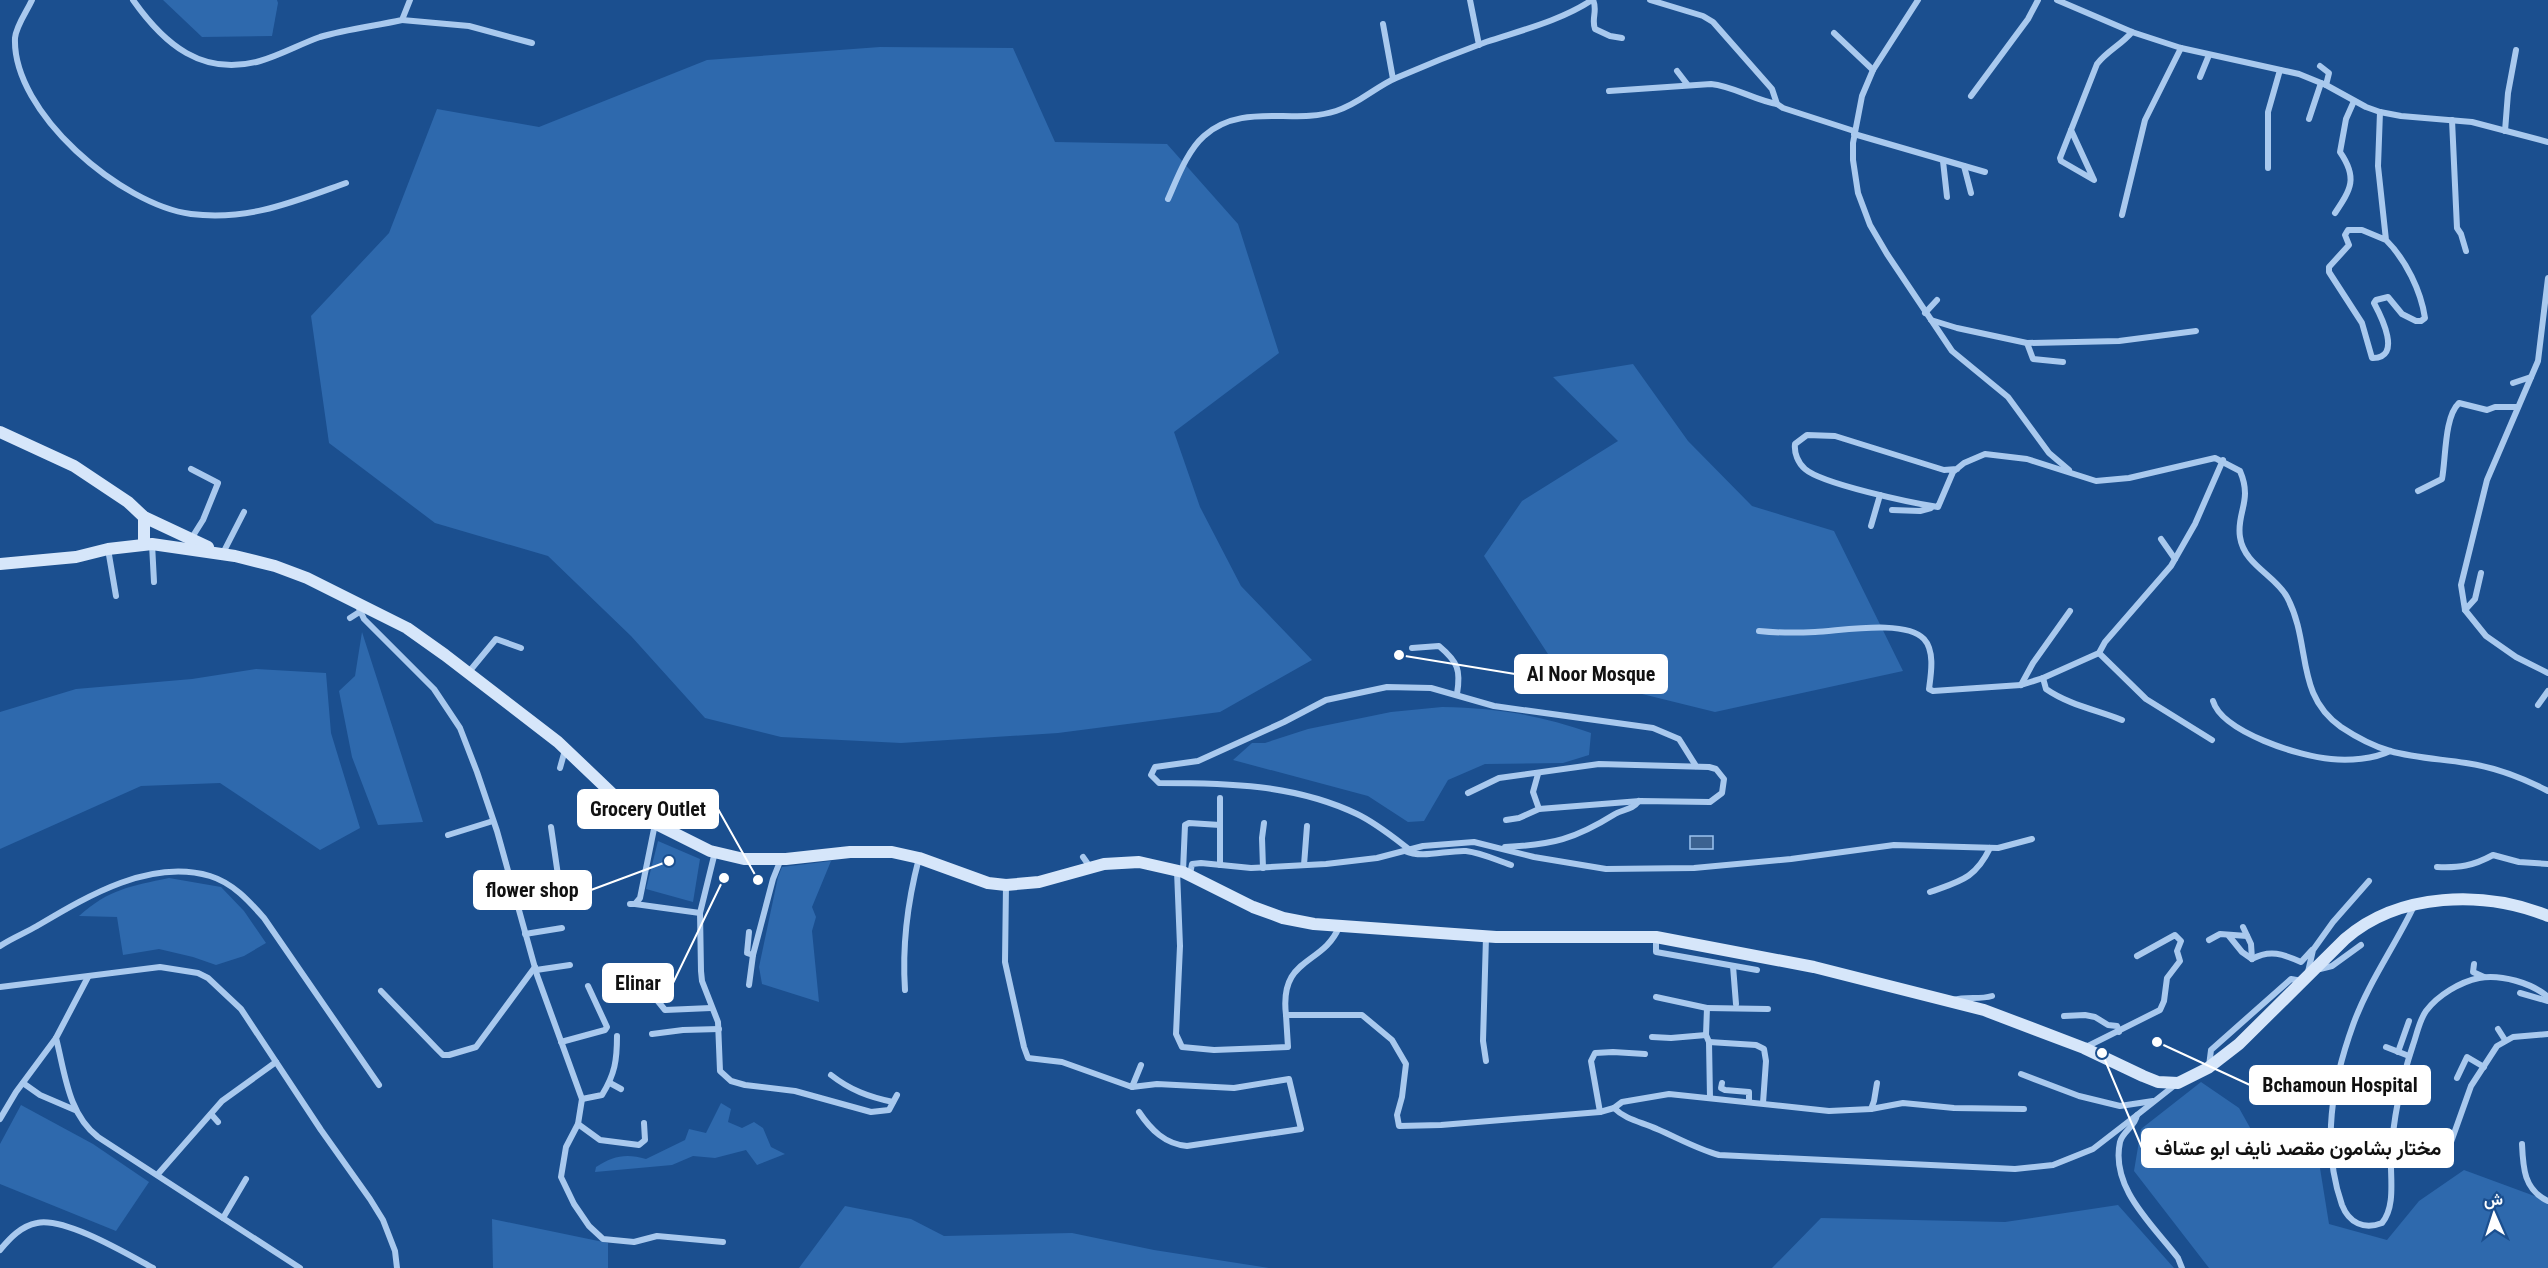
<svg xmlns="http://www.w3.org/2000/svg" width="2548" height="1268" font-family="'Roboto Condensed',Vazirmatn,sans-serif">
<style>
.green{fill:#2e69ad}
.water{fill:#3c6290;stroke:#9cc4f0;stroke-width:1.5}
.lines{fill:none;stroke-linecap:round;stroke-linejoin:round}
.minor{stroke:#a9c9ee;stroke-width:6}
.secondary{stroke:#d6e6fa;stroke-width:12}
.leader{fill:none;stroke:#fff;stroke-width:2}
.callout-dot{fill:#fff;stroke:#1b4f8f;stroke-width:2}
.callout{fill:#fff;stroke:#fff;stroke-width:2}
.callout-label{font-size:20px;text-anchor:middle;font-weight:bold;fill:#111}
</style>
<rect width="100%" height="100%" fill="#1b4f8f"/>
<g class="green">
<polygon points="163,0 277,0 278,3 272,36 202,37"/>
<polygon points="880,47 1013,48 1055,142 1167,144 1238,224 1279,353 1174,432 1200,507 1241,586 1312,660 1220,712 1058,733 901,743 781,737 705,718 631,636 548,556 435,523 329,443 311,316 389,233 437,109 539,127 707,60"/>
<polygon points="1633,364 1688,441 1752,506 1834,531 1903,671 1715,712 1561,674 1484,556 1522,501 1618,441 1553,377"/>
<polygon points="362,632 423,822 378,825 352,757 339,691 355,676"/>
<polygon points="256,669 326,673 331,733 360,828 320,850 220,783 141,786 0,849 0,712 76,689 192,679"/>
<path d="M1442,707c56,1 97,8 149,26l-2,22 -26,8 -78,1 -37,16 -24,41 -16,1 -40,-26 -135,-36 19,-17h13l43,-14 83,-17z"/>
<polygon points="658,841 700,859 693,902 646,889"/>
<polygon points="831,861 812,907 816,917 812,931 819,1002 762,984 759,967 778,877 782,867"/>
<path d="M169,878l52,9 23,24 22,32 -22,13 -28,9 -23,-8 -34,-8 -36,6 -6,-38 -38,-1c30,-27 52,-30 90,-38z"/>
<polygon points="2201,1082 2239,1108 2271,1165 2319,1162 2329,1224 2387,1240 2419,1201 2464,1170 2548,1201 2548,1268 2209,1268 2134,1171 2141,1129"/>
<path d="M721,1103l10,6 -3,13 14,6 12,-6 9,6 8,19 14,7 -28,11 -11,-15 -31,8 -22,-2 -21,9 -77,7 1,-5c17,-11 30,-14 50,-8l39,-19 4,-11 17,4z"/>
<polygon points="21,1105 93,1144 149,1182 116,1231 0,1184 0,1144"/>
<polygon points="2118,1205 2174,1268 1772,1268 1821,1218 2005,1222"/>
<polygon points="845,1206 911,1219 944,1236 1072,1233 1154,1250 1269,1268 799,1268"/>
<polygon points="492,1219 608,1243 608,1268 493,1268"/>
</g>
<rect class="water" x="1690" y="836" width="23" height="13"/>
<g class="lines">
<g class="minor">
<path d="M32,0c-5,11 -16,26 -17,38 -3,75 107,167 176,176 58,7 102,-12 155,-31"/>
<path d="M133,0c31,44 69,77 127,61 21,-6 40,-17 60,-24 27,-8 55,-11 82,-17l8,-20"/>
<polyline points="1470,0 1479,45"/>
<path d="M1593,0c5,10 -2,19 2,29l15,7 12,2"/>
<polyline points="1650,0 1703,16 1713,22 1772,89 1777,104 1783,108 1854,131"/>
<polyline points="1918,0 1873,70 1862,96 1853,143 1853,160 1858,193 1870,225 1887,254 1952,351 2008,397 2049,453 2069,470"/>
<polyline points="2057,0 2132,32 2181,48 2299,74 2326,85 2366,107 2380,112 2401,116 2472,122 2548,142"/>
<polyline points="402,20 469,26 532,43"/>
<polyline points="1383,24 1393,79"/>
<polyline points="1834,33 1873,70"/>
<polyline points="2320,66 2329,73 2326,85"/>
<polyline points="1677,71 1687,84"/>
<polyline points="2200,77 2209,55"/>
<path d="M1609,91l102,-7c22,2 43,16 66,20"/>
<polyline points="1971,96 2028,19 2038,0"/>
<path d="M2380,112l-2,54 8,74c20,20 35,51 39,78l-4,3h-5l-14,-7 -14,-17 -12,3 -2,3c7,13 29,56 -2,55l-10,-35 -33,-51v-5l20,-22 -4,-10 3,-5h14l24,10"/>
<polyline points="2309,119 2321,83"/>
<polyline points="2452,120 2457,228 2461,234 2466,251"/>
<path d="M2071,130l23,50 -33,-19 -1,-3 37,-94c10,-13 24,-19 35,-32"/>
<polyline points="2505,131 2508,93 2516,50"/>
<polyline points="1854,134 1985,172"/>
<polyline points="1943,161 1947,197"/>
<polyline points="1964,166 1971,193"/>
<polyline points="2268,168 2268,112 2280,70"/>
<path d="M1168,199c9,-20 19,-48 36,-63 38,-34 89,-11 132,-25 23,-7 39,-24 60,-33 30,-13 60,-25 90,-36 36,-12 74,-21 106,-42"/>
<path d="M2335,213c16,-24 23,-35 5,-61l6,-33 8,-18"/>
<polyline points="2122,215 2145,120 2181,48"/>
<polyline points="2548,278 2538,361 2487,480 2461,585 2465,610 2486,636 2516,657 2548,673"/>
<polyline points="1925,313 1937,300"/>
<polyline points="1931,320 1957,328 2027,343 2119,341 2196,331"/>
<polyline points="2027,343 2033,359 2063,362"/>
<polyline points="2513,383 2531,377"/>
<path d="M1957,469l-13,1 -109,-34 -28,-1 -12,9c-1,9 3,19 10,25 17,15 107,34 133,38l15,-35 11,-9 21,-9 42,5 69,22 33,-3 86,-20 25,13c13,30 -4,42 0,66 4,28 35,38 47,60 25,47 7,97 54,130 15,10 32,19 49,24 25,7 51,8 76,12 28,4 57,15 82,28"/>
<path d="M2418,491l24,-12c4,-20 2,-62 17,-76l28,7 8,-3h22"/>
<polyline points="1892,510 1920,511 1931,508"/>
<polyline points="1871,526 1880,495"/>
<polyline points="191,539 203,520 218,483 191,469"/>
<polyline points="2161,539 2175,559"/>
<polyline points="152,544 154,582"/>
<polyline points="108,549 116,596"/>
<polyline points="223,553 244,512"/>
<polyline points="358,606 364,619 434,689 460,728 477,772 497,831 537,975 582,1099 578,1124 566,1147 561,1177 574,1204 589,1226 603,1239 634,1242 657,1236 723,1242"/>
<polyline points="2465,610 2475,599 2481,573"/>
<polyline points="350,618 361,611"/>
<path d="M1759,631c19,2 37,2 56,1 26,-1 90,-13 109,7 11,12 7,35 5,50l4,2 88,-6 22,-7 56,-25 6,-11 66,-76 24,-42 28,-64"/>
<path d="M1412,648l27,-2c19,16 22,24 18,48"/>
<polyline points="2099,653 2146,699 2212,740"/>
<polyline points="468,673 496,639 521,648"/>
<path d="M2043,678l3,11c23,16 51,21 76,31"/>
<polyline points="2021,685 2033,663 2070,611"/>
<path d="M2213,701c9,31 88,56 118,58 18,2 43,0 59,-8"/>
<polyline points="2538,705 2548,691"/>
<polyline points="560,768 565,750"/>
<polyline points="1538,774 1533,792 1539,809"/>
<polyline points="1468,793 1499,778 1599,764 1709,767 1716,769 1724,779 1722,793 1710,802 1640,801 1539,809 1519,818 1506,820"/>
<polyline points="1220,798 1220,865"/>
<polyline points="448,835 493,821"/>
<path d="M1505,847c47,-2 70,-8 110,-33 9,-5 17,-4 24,-13"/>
<path d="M1410,850c-17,-13 -34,-27 -53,-36 -63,-30 -130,-31 -198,-31l-8,-8 4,-8 43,-6 86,-39 42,-22 61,-13 44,1 63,18 159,22 26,11 17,27"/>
<path d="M1405,851c17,8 42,-1 61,0 16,2 30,9 45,14"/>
<polyline points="715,852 700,913 701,971 702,981 718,1022 720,1071 731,1081 745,1085 795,1091 871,1112 889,1110 897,1095"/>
<polyline points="1083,857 1090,867"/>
<polyline points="1304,865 1307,826"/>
<path d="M2437,867c22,1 36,-1 56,-12l26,7 29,2"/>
<polyline points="1263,868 1262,838 1264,823"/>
<polyline points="1177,871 1180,946 1176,1034 1182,1047 1214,1050 1288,1047 1286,1015"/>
<polyline points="1183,871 1185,825 1189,823 1220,825"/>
<polyline points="1190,874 1192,864 1201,863 1251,868 1326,864 1377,858 1423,846 1474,842 1534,857 1606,869 1694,868 1791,859 1894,845 1998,848 2032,839"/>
<polyline points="1006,885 1005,962 1024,1047 1028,1058 1062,1062 1132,1087 1141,1065"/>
<path d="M1930,892c30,-11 45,-13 60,-44"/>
<polyline points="515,895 556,891 560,889 551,827"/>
<polyline points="517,901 558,898"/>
<polyline points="630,904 635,904 640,898 655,824"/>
<polyline points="635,904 700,913"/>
<path d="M2414,906c-19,40 -46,77 -61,119 -21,58 -32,120 -11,180 7,18 22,25 40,18 14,-17 8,-46 9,-66 2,-38 10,-76 22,-112 4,-11 6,-24 13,-34 12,-16 34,-29 53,-33 22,-4 53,5 69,19"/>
<path d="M1339,927c-16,39 -60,29 -53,88h76l30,25 14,24 -4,33 -5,18 2,11 42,-1 159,-13 14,-4"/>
<polyline points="2243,927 2251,944 2252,959"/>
<polyline points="749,932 747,953 753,955"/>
<polyline points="525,934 562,928"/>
<polyline points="2229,936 2242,952 2252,959"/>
<polyline points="1486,937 1483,1041 1486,1061"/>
<polyline points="1656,937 1656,952 1757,970"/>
<polyline points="2209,940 2220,934 2247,936"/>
<path d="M0,946c12,-8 25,-13 37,-20 49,-29 113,-68 173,-50 23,7 39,25 54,42l115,167"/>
<path d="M2252,959c18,-10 31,-5 49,3l11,-12"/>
<polyline points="2474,964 2473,972 2484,977"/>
<polyline points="1733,966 1736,1004"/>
<polyline points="2320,969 2332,966 2361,945"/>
<polyline points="536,970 570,965"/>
<polyline points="2308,972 2313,950 2333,922 2369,881"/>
<path d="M88,977l-32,61c9,35 12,76 42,99l202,131"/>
<polyline points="640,979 665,1010 711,1008"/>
<polyline points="749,985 753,955 773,879 781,859"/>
<polyline points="0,987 160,967 198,973 208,978 241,1009 321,1130 370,1199 383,1220 395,1251 397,1268"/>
<path d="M905,990c-3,-44 3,-90 14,-132"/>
<polyline points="381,991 437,1049 443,1055 449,1055 476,1047 535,967"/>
<polyline points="2520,993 2548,1001"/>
<polyline points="1656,997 1707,1008 1706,1035"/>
<path d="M1953,1000c14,-4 26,0 39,-4"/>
<polyline points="1707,1008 1768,1009"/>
<polyline points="2064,1016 2085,1015 2095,1017 2108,1025 2117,1026 2119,1032"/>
<polyline points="2498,1029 2505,1040"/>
<polyline points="652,1034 683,1030 719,1029"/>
<polyline points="1652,1037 1671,1038 1706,1035 1709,1042 1710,1098"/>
<polyline points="561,1042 605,1030 607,1027 588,986"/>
<polyline points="1709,1042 1756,1045 1764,1049 1766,1061 1763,1103"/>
<polyline points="2386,1047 2409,1056"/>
<polyline points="2084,1048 2160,1010 2164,1001 2167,978 2180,961 2177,951 2181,941 2175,935 2137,956"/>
<polyline points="2398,1052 2409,1021"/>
<polyline points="2209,1066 2211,1050 2291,979 2302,981"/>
<polyline points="2021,1074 2079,1096 2120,1106 2153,1101"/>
<path d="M831,1075c19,15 38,22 62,27"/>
<polyline points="2457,1078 2467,1057 2484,1067"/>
<polyline points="23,1083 40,1095 75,1110"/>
<polyline points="610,1083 621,1089"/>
<polyline points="1722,1083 1721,1088 1725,1090 1749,1092 1749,1102"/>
<path d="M2175,1085l-38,30c-2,12 -14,16 -17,27 -10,46 33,83 58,116l4,10"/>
<path d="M1132,1087l25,-3 77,4 55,-9 12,50 -114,17c-22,-2 -36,-16 -48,-34"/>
<path d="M582,1099l20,-4c13,-21 15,-35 15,-59"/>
<polyline points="1871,1109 1874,1101 1877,1083"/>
<path d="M2024,1109l-70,-1 -51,-5 -32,6 -42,2 -160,-17 -47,8 -8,6c12,12 28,14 43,21 21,9 40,20 62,26l296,14 38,-4 40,-16 44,-34"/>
<polyline points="1600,1112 1591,1061 1595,1053 1613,1052 1645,1054"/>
<polyline points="211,1114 218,1122"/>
<polyline points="0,1119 16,1092 56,1038"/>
<polyline points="578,1124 600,1140 639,1145 645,1140 644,1123"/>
<polyline points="2451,1142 2471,1086 2497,1046 2513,1037 2548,1034"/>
<path d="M2522,1144c1,24 2,46 26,57"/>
<polyline points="158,1174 222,1101 276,1062"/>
<polyline points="223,1218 246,1179"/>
<path d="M0,1250c10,-12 21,-24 37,-27 28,-6 90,31 116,45"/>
</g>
<g class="secondary">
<polyline points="0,432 74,466 128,502 144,517 208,547"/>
<polyline points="144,544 144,517"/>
<path d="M0,564l76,-7 32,-8 44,-5 83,12 40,10 32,12 100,50 38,27 113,87 65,62 17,12 70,35 34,8h42l64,-7h42l27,6 69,25 18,2 33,-3 65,-18 35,-2 44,10 70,35 30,11 31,6 182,13h160l158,30 170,43 100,38 59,28 15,6 20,1 30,-15 31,-24 106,-105c54,-47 139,-49 203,-23"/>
</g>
</g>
<path class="leader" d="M1399 655L1515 674M758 880L718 809M669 861L591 890M724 878L673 983M2157 1042L2250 1085M2102 1053L2142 1148"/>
<g class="callout-dot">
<circle cx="1399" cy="655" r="6"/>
<circle cx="758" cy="880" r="6"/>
<circle cx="669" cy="861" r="6"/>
<circle cx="724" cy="878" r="6"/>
<circle cx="2157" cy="1042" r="6"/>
<circle cx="2102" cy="1053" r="6"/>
</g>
<g class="callout">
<rect x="1515" y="655" width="152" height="38" rx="6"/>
<rect x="578" y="790" width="140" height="38" rx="6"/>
<rect x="474" y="871" width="117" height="38" rx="6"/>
<rect x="603" y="964" width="70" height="38" rx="6"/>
<rect x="2250" y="1066" width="180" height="38" rx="6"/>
<rect x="2142" y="1129" width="311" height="38" rx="6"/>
</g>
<g class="callout-label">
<text x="1591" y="681">Al Noor Mosque</text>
<text x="648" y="816">Grocery Outlet</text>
<text x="532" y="897">flower shop</text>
<text x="638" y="990">Elinar</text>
<text x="2340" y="1092">Bchamoun Hospital</text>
<text x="2298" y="1155">مختار بشامون مقصد نايف ابو عسّاف</text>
</g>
<g transform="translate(2494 1214) rotate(357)" stroke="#1b4f8f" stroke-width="4.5" paint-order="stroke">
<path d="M0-4.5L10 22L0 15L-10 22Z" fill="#ffffff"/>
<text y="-9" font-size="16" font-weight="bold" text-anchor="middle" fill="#ffffff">ش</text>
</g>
</svg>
